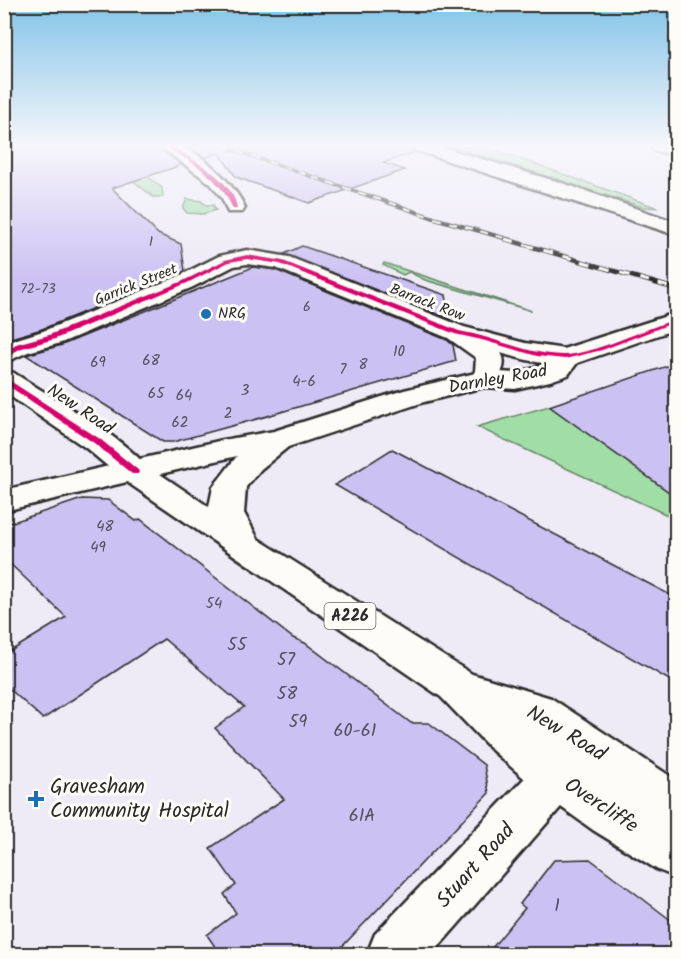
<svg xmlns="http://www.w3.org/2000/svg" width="681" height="959" font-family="Kalam,sans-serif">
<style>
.green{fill:#a1dea6;stroke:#668468;stroke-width:1.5}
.building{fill:#ccc1f3;stroke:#2b2b2b;stroke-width:1.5}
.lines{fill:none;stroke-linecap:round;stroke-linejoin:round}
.street-casing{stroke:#2b2b2b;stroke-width:5}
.secondary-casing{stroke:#2b2b2b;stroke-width:5}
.primary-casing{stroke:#2b2b2b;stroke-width:5}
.street{fill:#fdfcf7;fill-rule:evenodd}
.secondary{fill:#fdfcf7;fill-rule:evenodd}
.primary{fill:#fdfcf7;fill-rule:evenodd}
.rail-far1-casing{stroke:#2b2b2b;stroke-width:4}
.rail-casing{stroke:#2b2b2b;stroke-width:4.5}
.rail-far1{stroke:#fdfcf7;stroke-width:2;stroke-dasharray:8;stroke-linecap:butt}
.rail{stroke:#fdfcf7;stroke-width:3;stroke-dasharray:10;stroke-linecap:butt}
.cycleway-casing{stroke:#fdfcf7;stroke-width:4}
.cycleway{fill:#d6006c;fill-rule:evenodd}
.poi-dot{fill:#1f6fb2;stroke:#fdfcf7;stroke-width:2}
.labels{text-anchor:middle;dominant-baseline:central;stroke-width:6;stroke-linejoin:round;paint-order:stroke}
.far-number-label{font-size:14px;fill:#53505d}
.far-street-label{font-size:15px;fill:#2b2b2b;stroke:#fdfcf7}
.far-poi-label{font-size:15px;fill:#2b2b2b;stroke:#fdfcf7;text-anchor:start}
.number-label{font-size:15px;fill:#53505d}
.shield{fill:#fdfcf7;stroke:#6a6a68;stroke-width:1.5}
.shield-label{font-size:16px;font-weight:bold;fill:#2b2b2b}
.street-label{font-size:18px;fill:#2b2b2b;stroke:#fdfcf7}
.near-number-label{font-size:18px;fill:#53505d}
.near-street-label{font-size:21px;fill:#2b2b2b;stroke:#fdfcf7}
.near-poi-label{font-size:21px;fill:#2b2b2b;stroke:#fdfcf7;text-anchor:start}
</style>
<rect width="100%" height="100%" fill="#eeeaf6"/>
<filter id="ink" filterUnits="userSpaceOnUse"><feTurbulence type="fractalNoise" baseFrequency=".0167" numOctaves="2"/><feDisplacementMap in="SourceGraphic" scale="12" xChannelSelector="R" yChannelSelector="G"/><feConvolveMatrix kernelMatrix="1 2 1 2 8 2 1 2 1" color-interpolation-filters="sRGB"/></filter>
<g filter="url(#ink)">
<g class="green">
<polygon points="451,146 480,146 501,152 658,208 643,207"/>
<polygon points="147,176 162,188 163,197 153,197 131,179"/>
<polygon points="187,199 201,201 206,205 213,205 216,210 203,214 187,213 183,208"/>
<polygon points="384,263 532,311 425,280 409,272 403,275 383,265"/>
<polygon points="549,406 676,497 676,519 477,427"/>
</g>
<g class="building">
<polygon points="4,146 157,146 182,165 112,188 158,234 181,244 185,271 42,329 4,340"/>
<polygon points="184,146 411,146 413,153 383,163 405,170 309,203 236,177 219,153 205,158"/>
<polygon points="302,246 446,295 450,319 284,254"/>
<polygon points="253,267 275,270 447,340 453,345 456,361 257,419 173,442 163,442 26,355 62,345"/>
<polygon points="676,363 676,497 549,406"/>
<polygon points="392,449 676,598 676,684 335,485"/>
<polygon points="82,499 108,500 136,521 140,519 293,638 305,643 411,723 429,723 484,765 489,793 335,954 220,954 207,935 236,913 224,894 236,885 210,848 284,799 215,728 244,707 164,639 43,719 4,684 4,655 66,617 4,558 4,525"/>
<polygon points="590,859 676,924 676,954 487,954 525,908 520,904 554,860"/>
</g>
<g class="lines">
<defs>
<g id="street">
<path d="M159,146c6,0 13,-1 19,0 23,5 58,40 67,62l-3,4h-14l-6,-14 -12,-15z"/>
<polygon points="651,146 676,146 676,156 653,150"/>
<path d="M247,250l42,7 175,70 61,16 52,8 3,6 -3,6c-23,5 -54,-3 -76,-10 7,11 -1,23 -7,32l-10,2 -10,-2 -4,-6 5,-8 1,-13 -28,-20 -172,-70 -29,-4 -13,2 -41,21 -132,56 -33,9 -24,11v-20l39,-12 134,-54 42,-21z"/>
<path d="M4,371l10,2c35,23 115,67 137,99l-4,7 -12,3 -12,-3 -37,-31 -82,-56z"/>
</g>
<polygon id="secondary" points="557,756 574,762 581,777 574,792 432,954 367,954 375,934 540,762"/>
<g id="primary">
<polygon points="413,146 438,146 562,183 676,222 676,235 415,150"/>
<path d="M676,313v16l-99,34 -9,12 -18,6 -35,8 -31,-2 -60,15 -136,45 -27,22 -15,18 -2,26 14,26 214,135 79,24 125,82v97l-18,-7 -65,-40 -53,-38 -47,-41 -52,-54 -314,-215 -123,29v-21l219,-50 51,-9 130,-41 80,-19 31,2 16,-4 17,-6 9,-12zM237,456l-24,31 -4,20 -49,-33z"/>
</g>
</defs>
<use href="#street" class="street-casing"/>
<use href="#secondary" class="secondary-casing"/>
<use href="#primary" class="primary-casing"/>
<use href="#street" class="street"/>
<use href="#secondary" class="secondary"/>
<use href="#primary" class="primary"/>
<defs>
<polyline id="rail-far1" points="222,146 434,218 511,240"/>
<polyline id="rail" points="505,239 676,289"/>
</defs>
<use href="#rail-far1" class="rail-far1-casing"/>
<use href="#rail" class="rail-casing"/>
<use href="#rail-far1" class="rail-far1"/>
<use href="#rail" class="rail"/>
<defs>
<g id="cycleway">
<path d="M165,146c8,0 15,5 21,9 20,12 49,30 51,54h-4c-11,-25 -25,-36 -48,-51 -7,-4 -15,-8 -20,-12z"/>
<path d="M247,255l36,6 176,70c35,6 68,23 104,24 26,0 75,-23 102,-32l2,-1 3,2 -68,26 -37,9 -28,-3 -55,-16 -27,-6 -175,-70 -33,-5 -18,3 -42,21 -132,56 -33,9 -18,9v-5l12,-8 33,-9 134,-54 42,-21z"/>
<polygon points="4,377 100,439 138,470 139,472 138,474 132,474 94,443 4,383"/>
</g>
</defs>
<use href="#cycleway" class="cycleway-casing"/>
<use href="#cycleway" class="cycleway"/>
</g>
</g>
<linearGradient id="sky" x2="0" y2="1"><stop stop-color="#83c4e7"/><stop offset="0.52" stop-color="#f7f6fb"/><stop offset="1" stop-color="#f7f6fb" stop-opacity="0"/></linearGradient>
<rect width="681" height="280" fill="url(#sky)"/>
<g class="poi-dot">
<circle cx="206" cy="314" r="6"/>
<path d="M33 790h6v6h6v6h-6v6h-6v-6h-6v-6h6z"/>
</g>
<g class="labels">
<g class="far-number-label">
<text x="151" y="242">1</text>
<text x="38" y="289">72-73</text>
<text x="307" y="307">6</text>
</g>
<g class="far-street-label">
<text transform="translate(136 285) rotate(-22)">Garrick Street</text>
<text transform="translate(427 303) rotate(21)">Barrack Row</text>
</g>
<g class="far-poi-label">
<text x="218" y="314">NRG</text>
</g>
<g class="number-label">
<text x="399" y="352">10</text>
<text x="151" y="361">68</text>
<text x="98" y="363">69</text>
<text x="363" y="365">8</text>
<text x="343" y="370">7</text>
<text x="304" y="382">4-6</text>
<text x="245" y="391">3</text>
<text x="156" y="394">65</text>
<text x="184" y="396">64</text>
<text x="228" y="414">2</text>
<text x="180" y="423">62</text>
<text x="105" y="527">48</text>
<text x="98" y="548">49</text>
<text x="214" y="604">54</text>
</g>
<rect class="shield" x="324.5" y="603" width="51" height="26" rx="4.5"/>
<g class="shield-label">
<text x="350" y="616">A226</text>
</g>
<g class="street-label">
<text transform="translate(498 380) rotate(-10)">Darnley Road</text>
<text transform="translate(80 410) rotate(34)">New Road</text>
</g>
<g class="near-number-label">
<text x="237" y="645">55</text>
<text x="286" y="660">57</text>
<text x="287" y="694">58</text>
<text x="298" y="722">59</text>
<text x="355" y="731">60-61</text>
<text x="362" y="816">61A</text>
<text x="557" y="906">1</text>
</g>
<g class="near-street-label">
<text transform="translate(566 734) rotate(31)">New Road</text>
<text transform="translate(601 806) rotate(33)">Overcliffe</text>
<text transform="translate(476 866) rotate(-48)">Stuart Road</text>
</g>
<g class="near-poi-label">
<text x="50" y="787">Gravesham<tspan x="50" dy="24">Community Hospital</tspan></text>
</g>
</g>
<rect width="681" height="959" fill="none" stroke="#fdfcf7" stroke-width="24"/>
<rect x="12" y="12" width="657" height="935" fill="none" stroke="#2b2b2b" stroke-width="2" filter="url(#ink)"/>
</svg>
